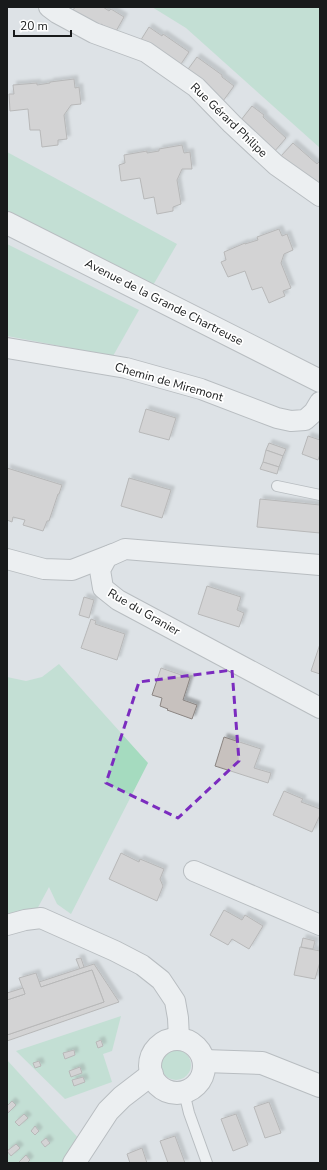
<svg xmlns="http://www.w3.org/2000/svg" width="327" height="1170" font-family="'Nunito Sans',sans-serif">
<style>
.green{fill:#a5dbbf}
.building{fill:#c7c1be;stroke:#8b8582;filter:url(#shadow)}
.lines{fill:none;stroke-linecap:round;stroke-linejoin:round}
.lane-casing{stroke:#8d9195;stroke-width:12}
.street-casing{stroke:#8d9195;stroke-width:22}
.secondary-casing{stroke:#8d9195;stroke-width:24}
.lane{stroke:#fff;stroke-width:10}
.street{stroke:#fff;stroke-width:20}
.secondary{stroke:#fff;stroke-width:22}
.marked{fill:none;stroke:#7b2cbf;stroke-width:3;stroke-dasharray:8 5;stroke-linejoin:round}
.labels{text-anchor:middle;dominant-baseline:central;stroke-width:3.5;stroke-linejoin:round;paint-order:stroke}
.street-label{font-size:12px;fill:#181a1b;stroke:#fff}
</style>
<defs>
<filter id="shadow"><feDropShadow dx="3.5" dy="-3.5" stdDeviation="1" flood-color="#0004"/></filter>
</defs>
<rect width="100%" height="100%" fill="#dde2e6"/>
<g class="green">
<polygon points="152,7 320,7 320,148 186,28"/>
<polygon points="7,152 177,244 152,287 7,212"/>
<polygon points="7,244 139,310 113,356 7,336"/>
<polygon points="59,664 148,763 71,914 57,904 49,887 35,913 21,912 7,914 7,677 26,681 42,677"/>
<polygon points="121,1016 112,1051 103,1054 112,1082 65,1099 16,1051"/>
<circle cx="176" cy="1065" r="15"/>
<polygon points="7,1060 80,1140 65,1163 7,1163"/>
</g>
<g class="building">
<polygon points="75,7 103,7 109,11 111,9 124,17 115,33 101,24 100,27 73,10"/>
<polygon points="149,27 162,36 163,34 189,52 179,67 139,43"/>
<polygon points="197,57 222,75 222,77 234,86 223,101 186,72"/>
<polygon points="74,79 75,88 79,87 81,104 71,105 64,115 67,139 58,140 58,145 42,147 40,130 30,130 28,109 10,111 9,94 14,94 13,85 37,83 37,85 50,83 50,82"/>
<polygon points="252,106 264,115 263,117 286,138 274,152 241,120"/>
<polygon points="293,143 317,164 319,162 320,163 320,185 280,157"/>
<polygon points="182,145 184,153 190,152 192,169 182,169 177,180 181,204 173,207 173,211 157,214 154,197 144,199 140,178 121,181 119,165 125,163 124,155 147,151 147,153 159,151 159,149"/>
<polygon points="279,229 282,236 287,234 293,250 284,254 281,263 291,288 283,291 285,296 269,303 262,287 252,290 245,271 228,277 221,262 226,260 224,252 245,243 245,244 258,240 257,237"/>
<polygon points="146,409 176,418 169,440 139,432"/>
<polygon points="308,436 320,440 320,454 318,460 302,454"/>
<polygon points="269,443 286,449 283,456 266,450"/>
<polygon points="266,450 283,456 279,467 263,462"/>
<polygon points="263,462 279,467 277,474 260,469"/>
<polygon points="7,468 62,485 59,494 58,494 49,521 47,521 43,531 23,525 25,520 13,517 12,522 7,520"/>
<polygon points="129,478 171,490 162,518 121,506"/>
<polygon points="260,499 320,505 320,533 257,527"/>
<polygon points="207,586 241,597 237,610 244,613 239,627 198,614"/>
<polygon points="84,597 94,600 89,618 79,615"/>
<polygon points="91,619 96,621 95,624 125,634 117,660 81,648"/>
<polygon points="320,644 320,674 311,671"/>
<polygon points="161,668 190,678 183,700 197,705 192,719 167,710 168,709 160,706 162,698 152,695"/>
<polygon points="224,737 261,749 254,768 271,773 268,783 215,766"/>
<polygon points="284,791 303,799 301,802 320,809 320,815 312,832 273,815"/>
<polygon points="121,853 139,862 140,859 164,869 160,879 163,886 157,901 109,879"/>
<polygon points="224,910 242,920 245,915 263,926 249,949 232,939 228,945 210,935"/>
<polygon points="303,938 315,941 313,949 301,947"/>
<polygon points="300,947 320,951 320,962 315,979 294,975"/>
<polygon points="81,958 84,967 80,969 76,959"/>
<polygon points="94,964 119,1002 7,1041 7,1035 104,1002 92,970 41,987 39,982"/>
<polygon points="92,970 104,1002 7,1035 7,1000 25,994 19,978 36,973 41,987"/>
<polygon points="23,988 25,994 7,1000 7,993"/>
<polygon points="101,1040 103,1046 98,1048 96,1042"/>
<polygon points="74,1050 75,1055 65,1059 63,1053"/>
<polygon points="39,1061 41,1066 35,1068 33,1063"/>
<polygon points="80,1067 82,1073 71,1077 69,1071"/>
<polygon points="83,1077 85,1082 74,1086 72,1080"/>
<polygon points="12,1101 16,1105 8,1113 7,1106"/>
<polygon points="269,1102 281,1133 265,1138 254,1107"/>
<polygon points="24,1114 28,1118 19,1126 15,1122"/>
<polygon points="236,1114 248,1145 233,1151 221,1119"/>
<polygon points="35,1126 39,1131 35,1135 31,1131"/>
<polygon points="175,1136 185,1163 168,1163 160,1141"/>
<polygon points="46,1138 50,1143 45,1147 41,1142"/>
<polygon points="16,1144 20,1148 11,1156 7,1151"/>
<polygon points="142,1148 147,1163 130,1163 127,1154"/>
<polygon points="26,1155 30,1160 27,1163 18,1163"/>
</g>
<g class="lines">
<defs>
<g id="lane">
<polyline points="277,486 320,495"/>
<polyline points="184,1092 189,1113 207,1163"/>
</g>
<g id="street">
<polyline points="49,7 57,13 94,33 146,52 196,87 232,124 276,165 320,196"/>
<polyline points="7,348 126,368 201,389 277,418 291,421 305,420 314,412 320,402"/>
<polyline points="7,559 44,569 72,570 113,554"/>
<polyline points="320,565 125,549 107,557 100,570 103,588 118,600 320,708"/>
<polyline points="194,871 320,925"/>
<polyline points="7,925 25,920 41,918 115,951 142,965 161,980 175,1001 178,1018 179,1039"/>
</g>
<g id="secondary">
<polyline points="7,223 320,381"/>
<circle cx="177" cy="1066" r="27"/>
<polyline points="204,1061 262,1063 320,1086"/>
<polyline points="74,1163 108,1111 122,1097 152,1074"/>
</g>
</defs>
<use href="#lane" class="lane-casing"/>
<use href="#street" class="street-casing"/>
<use href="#secondary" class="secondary-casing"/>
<use href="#lane" class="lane"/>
<use href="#street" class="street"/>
<use href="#secondary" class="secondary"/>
</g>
<path d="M0 0H327V1170H0ZM232,670l7,91 -61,57 -72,-35 33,-101z" fill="#dde2e6" fill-opacity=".55" fill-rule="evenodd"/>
<path class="marked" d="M232,670l7,91 -61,57 -72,-35 33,-101z"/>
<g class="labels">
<g class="street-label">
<text transform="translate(229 120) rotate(44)">Rue Gérard Philipe</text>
<text transform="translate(164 302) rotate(27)">Avenue de la Grande Chartreuse</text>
<text transform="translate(169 382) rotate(16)">Chemin de Miremont</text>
<text transform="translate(144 612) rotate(30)">Rue du Granier</text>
</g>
</g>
<rect width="327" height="1170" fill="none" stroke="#181a1b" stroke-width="16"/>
<path d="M14 30v6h57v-6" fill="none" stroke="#181a1b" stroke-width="2"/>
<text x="20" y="30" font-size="12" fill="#181a1b" stroke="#ffffff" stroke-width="3" paint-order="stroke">20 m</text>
</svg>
